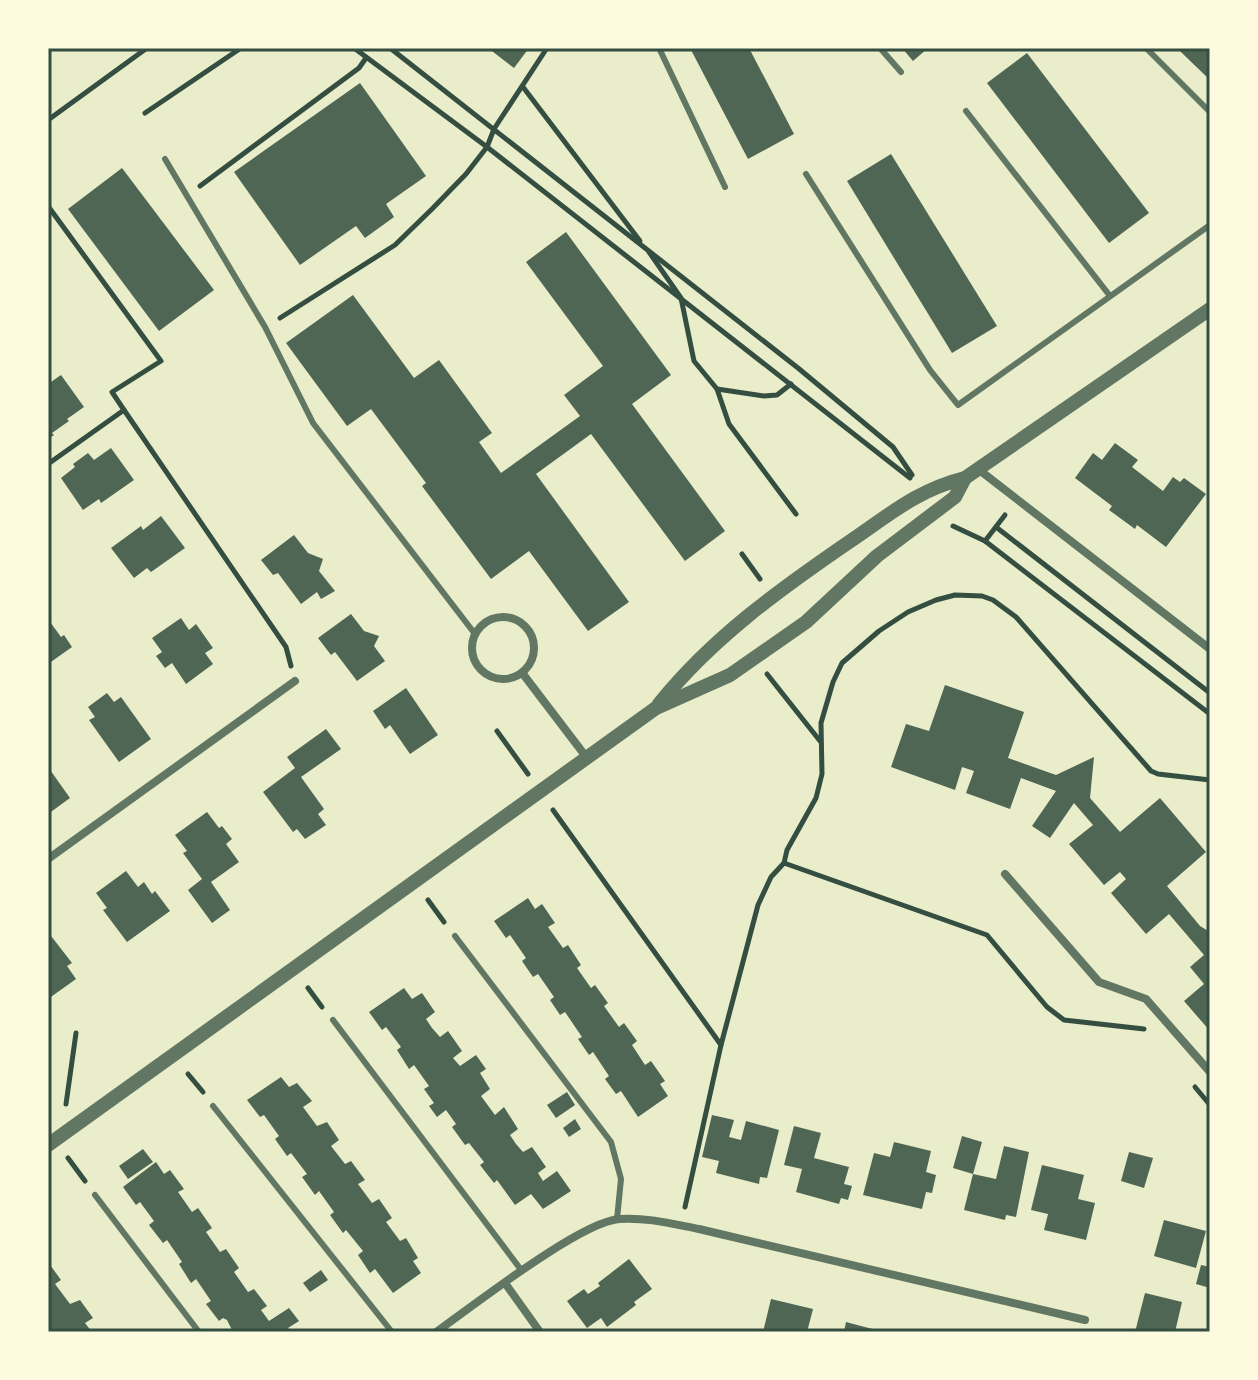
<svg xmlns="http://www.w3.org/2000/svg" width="1258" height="1380" font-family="Manrope,sans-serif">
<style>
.building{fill:#4f6655}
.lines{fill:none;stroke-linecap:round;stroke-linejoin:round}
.path{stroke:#344e41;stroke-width:5}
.service{stroke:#617663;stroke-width:6}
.minor{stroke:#617663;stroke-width:8}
.tertiary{stroke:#617663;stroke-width:14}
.neatline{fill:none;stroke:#344e41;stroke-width:3}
</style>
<rect width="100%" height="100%" fill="#e9edc9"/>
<g class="building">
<polygon points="488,48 529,48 514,68"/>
<polygon points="690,48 749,48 794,134 748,159"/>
<polygon points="902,48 928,48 913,61"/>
<polygon points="1177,48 1210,48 1210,80 1184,55"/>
<polygon points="1027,53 1149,213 1109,243 987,83"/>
<polygon points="360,83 426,176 386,204 394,217 365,238 356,226 300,265 234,172"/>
<polygon points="891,154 997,326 952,353 847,181"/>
<polygon points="122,168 214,290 159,331 68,209"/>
<polygon points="566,232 671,375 632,404 725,531 685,561 591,434 536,474 629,602 588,631 529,551 491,579 422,486 426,483 371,409 347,426 286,343 353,295 414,378 439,360 492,433 479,442 501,473 580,416 564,395 603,366 526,262"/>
<polygon points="61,375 84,407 67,419 69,421 52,433 54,435 48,439 48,384"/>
<polygon points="1115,443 1138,460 1132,467 1163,491 1173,477 1180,482 1184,478 1206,494 1166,547 1137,525 1135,529 1109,510 1112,506 1075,478 1093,453 1102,460"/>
<polygon points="111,448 134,480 101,503 99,499 83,510 61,478 75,467 73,464 88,453 94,460"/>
<polygon points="161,516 185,548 151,572 147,568 134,578 111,548 141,526 143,530"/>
<polygon points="294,535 308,553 323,559 319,571 335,591 321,599 317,592 301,604 278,573 273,575 261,560"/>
<polygon points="351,614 364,631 379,636 374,646 385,661 357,681 335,652 331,655 318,638"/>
<polygon points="181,618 189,630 196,624 213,648 205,653 213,664 186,684 172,663 165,668 156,656 162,652 152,638"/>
<polygon points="48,619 61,637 64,635 72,647 48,664"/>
<polygon points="945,685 1024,712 1008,758 1056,775 1094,757 1090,798 1120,832 1160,798 1206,852 1167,886 1200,926 1210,932 1210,1031 1184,1001 1204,984 1190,967 1204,955 1169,914 1146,934 1111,893 1126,879 1120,872 1104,885 1069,844 1093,825 1074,803 1050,838 1032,826 1056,791 1021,778 1010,809 966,793 974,771 962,767 955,790 891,767 906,724 929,731"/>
<polygon points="406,688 438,735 410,754 390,725 385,729 373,711"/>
<polygon points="107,693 114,702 121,697 151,739 119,762 89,720 95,717 88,707"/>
<polygon points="326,729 341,749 301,777 324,809 318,814 326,825 305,839 297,829 293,832 263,792 295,768 287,757"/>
<polygon points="48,767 70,798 48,814"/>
<polygon points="207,812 219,828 222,826 232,839 226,844 239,862 211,882 230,910 212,923 188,890 202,879 183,853 187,851 175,835"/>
<polygon points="126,871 138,887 144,882 152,894 155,891 170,911 127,942 103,910 107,908 96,893"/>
<polygon points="528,898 535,909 542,904 555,923 548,927 563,948 568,945 581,965 577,968 591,988 595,985 608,1003 604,1006 619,1027 624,1023 637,1041 632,1045 645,1065 651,1061 665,1081 660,1084 668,1096 638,1117 621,1091 616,1094 605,1079 609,1076 593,1052 589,1055 578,1039 582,1037 565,1012 560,1015 550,1000 554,997 538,974 533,977 522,961 526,958 510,935 506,938 494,921"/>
<polygon points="48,932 72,963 67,966 76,979 48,999"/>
<polygon points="404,988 412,999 422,993 435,1012 426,1019 432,1028 440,1037 448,1031 462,1051 453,1058 460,1066 476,1055 486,1069 480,1073 490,1089 481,1096 495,1115 504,1107 518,1129 510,1135 516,1144 523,1152 532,1147 546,1167 538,1173 543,1181 557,1171 571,1191 543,1209 531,1194 515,1205 497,1180 494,1183 480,1165 484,1162 469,1143 465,1145 452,1127 456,1124 446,1110 437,1117 429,1106 434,1103 424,1089 429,1086 414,1065 409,1069 397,1050 401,1047 386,1027 382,1030 369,1012"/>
<polygon points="281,1077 289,1087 297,1083 312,1101 303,1107 317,1126 327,1122 339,1140 331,1146 345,1164 351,1161 365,1180 358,1184 372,1203 379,1199 392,1218 386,1222 400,1241 406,1238 418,1258 413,1261 421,1273 393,1293 375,1269 370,1273 358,1255 363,1251 346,1230 343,1233 330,1215 334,1212 319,1191 315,1195 302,1177 307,1174 291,1153 287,1156 275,1139 279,1136 264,1115 260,1117 247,1100"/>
<polygon points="567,1092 575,1105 556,1118 547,1105"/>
<polygon points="712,1115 734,1120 729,1137 741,1140 746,1121 779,1130 767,1178 760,1177 759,1184 716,1173 719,1161 702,1157"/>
<polygon points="575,1119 581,1129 569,1137 563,1128"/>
<polygon points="794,1126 821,1133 814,1158 849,1167 844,1184 852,1186 848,1200 841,1198 839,1204 796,1192 802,1169 784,1165"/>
<polygon points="962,1136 982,1142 973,1174 953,1168"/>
<polygon points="894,1142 931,1151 926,1172 936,1175 932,1193 926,1192 922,1209 863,1195 874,1153 890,1157"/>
<polygon points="1004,1146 1029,1152 1016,1217 1006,1215 1005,1220 964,1210 973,1174 996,1179"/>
<polygon points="143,1149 153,1162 128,1179 119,1166"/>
<polygon points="1129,1152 1153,1158 1144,1188 1121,1181"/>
<polygon points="156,1162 164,1174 170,1170 184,1189 178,1192 192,1212 198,1208 212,1228 206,1232 220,1252 226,1249 239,1268 234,1272 248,1292 254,1289 267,1306 261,1310 269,1321 289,1308 299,1321 288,1328 292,1332 233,1332 227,1320 223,1318 219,1321 206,1304 211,1301 196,1279 191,1283 179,1264 182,1262 167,1240 163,1243 149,1225 154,1221 140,1202 136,1205 123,1187"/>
<polygon points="1042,1165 1084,1175 1078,1199 1095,1203 1086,1240 1044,1230 1048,1214 1031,1210"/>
<polygon points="1164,1220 1206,1231 1196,1268 1154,1256"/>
<polygon points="629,1259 652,1289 634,1302 636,1305 607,1327 601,1318 587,1328 567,1301 584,1289 588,1294 600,1286 598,1283"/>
<polygon points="48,1262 61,1280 55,1284 70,1304 80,1300 93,1318 85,1323 92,1332 48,1332"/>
<polygon points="1201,1265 1210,1267 1210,1288 1196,1284"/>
<polygon points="321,1270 328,1280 310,1292 303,1283"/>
<polygon points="1145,1293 1182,1302 1175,1332 1135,1332"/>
<polygon points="771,1299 813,1309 807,1332 763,1332"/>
<polygon points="846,1322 880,1331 880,1332 844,1332"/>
</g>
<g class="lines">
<g class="path">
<polyline points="354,48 487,147 910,478"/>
<polyline points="390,48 798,368 893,447 912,475"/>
<polyline points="523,87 640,241"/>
<polyline points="145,113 241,48"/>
<polyline points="48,120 147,48"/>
<polyline points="200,186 359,68 366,58"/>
<polyline points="48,206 161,361 112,392 124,410"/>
<polyline points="649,252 681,298 694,361 717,389 729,424 796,514"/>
<polyline points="280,318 395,245 432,209 466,174 487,147 494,129 547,48"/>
<polyline points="717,389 764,396 777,395 791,384"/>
<polyline points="48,464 124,410 286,647 291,666"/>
<polyline points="953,526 985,541 1210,714"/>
<polyline points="996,527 1210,693"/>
<polyline points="985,541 1005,515"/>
<polyline points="742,554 760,579"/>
<polyline points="767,674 820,741"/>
<polyline points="497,731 528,774"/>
<polyline points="553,810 721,1045 685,1207"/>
<polyline points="784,863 987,935 1047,1007 1064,1020 1144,1029"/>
<polyline points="428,900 444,922"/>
<polyline points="308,988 322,1007"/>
<polyline points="721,1045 758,905 771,877 784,863 787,850 816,798 822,774 821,723 833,682 842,663 879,631 908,612 936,600 955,595 982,596 993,600 1016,617 1151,771 1158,774 1210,780"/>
<polyline points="188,1074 203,1092"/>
<polyline points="1195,1087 1210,1105"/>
<polyline points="66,1104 76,1033"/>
<polyline points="68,1158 85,1181"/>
</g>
<g class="service">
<polyline points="659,48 725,187"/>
<polyline points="880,48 901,72"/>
<polyline points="1146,48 1210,112"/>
<polyline points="966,111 1110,296"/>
<polyline points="165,159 265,327 313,423 475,634"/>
<polyline points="806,174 930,370 958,405 1210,225"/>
<polyline points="455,936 611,1142 621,1179 617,1219"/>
<polyline points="333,1020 522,1271"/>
<polyline points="213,1106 392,1332"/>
<polyline points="95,1195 199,1332"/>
</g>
<g class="minor">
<polyline points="978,469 1210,649"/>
<circle cx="503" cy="648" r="31"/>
<polyline points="523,674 587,758"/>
<polyline points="48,859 295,681"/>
<polyline points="1005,874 1099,982 1146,999 1210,1072"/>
<polyline points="505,1283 540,1332"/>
<path d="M436,1332c37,-26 144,-110 183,-113 27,-2 54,5 80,10l386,91"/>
</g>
<g class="tertiary">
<path d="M659,704c53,-66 120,-114 190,-162 40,-27 68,-52 116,-64l245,-169"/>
<polyline points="48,1145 656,708 730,675 806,622 877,556 955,497 965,478"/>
</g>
</g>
<rect width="1258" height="1380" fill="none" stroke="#fefae0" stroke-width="100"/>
<rect x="50" y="50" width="1158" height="1280" class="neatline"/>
</svg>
